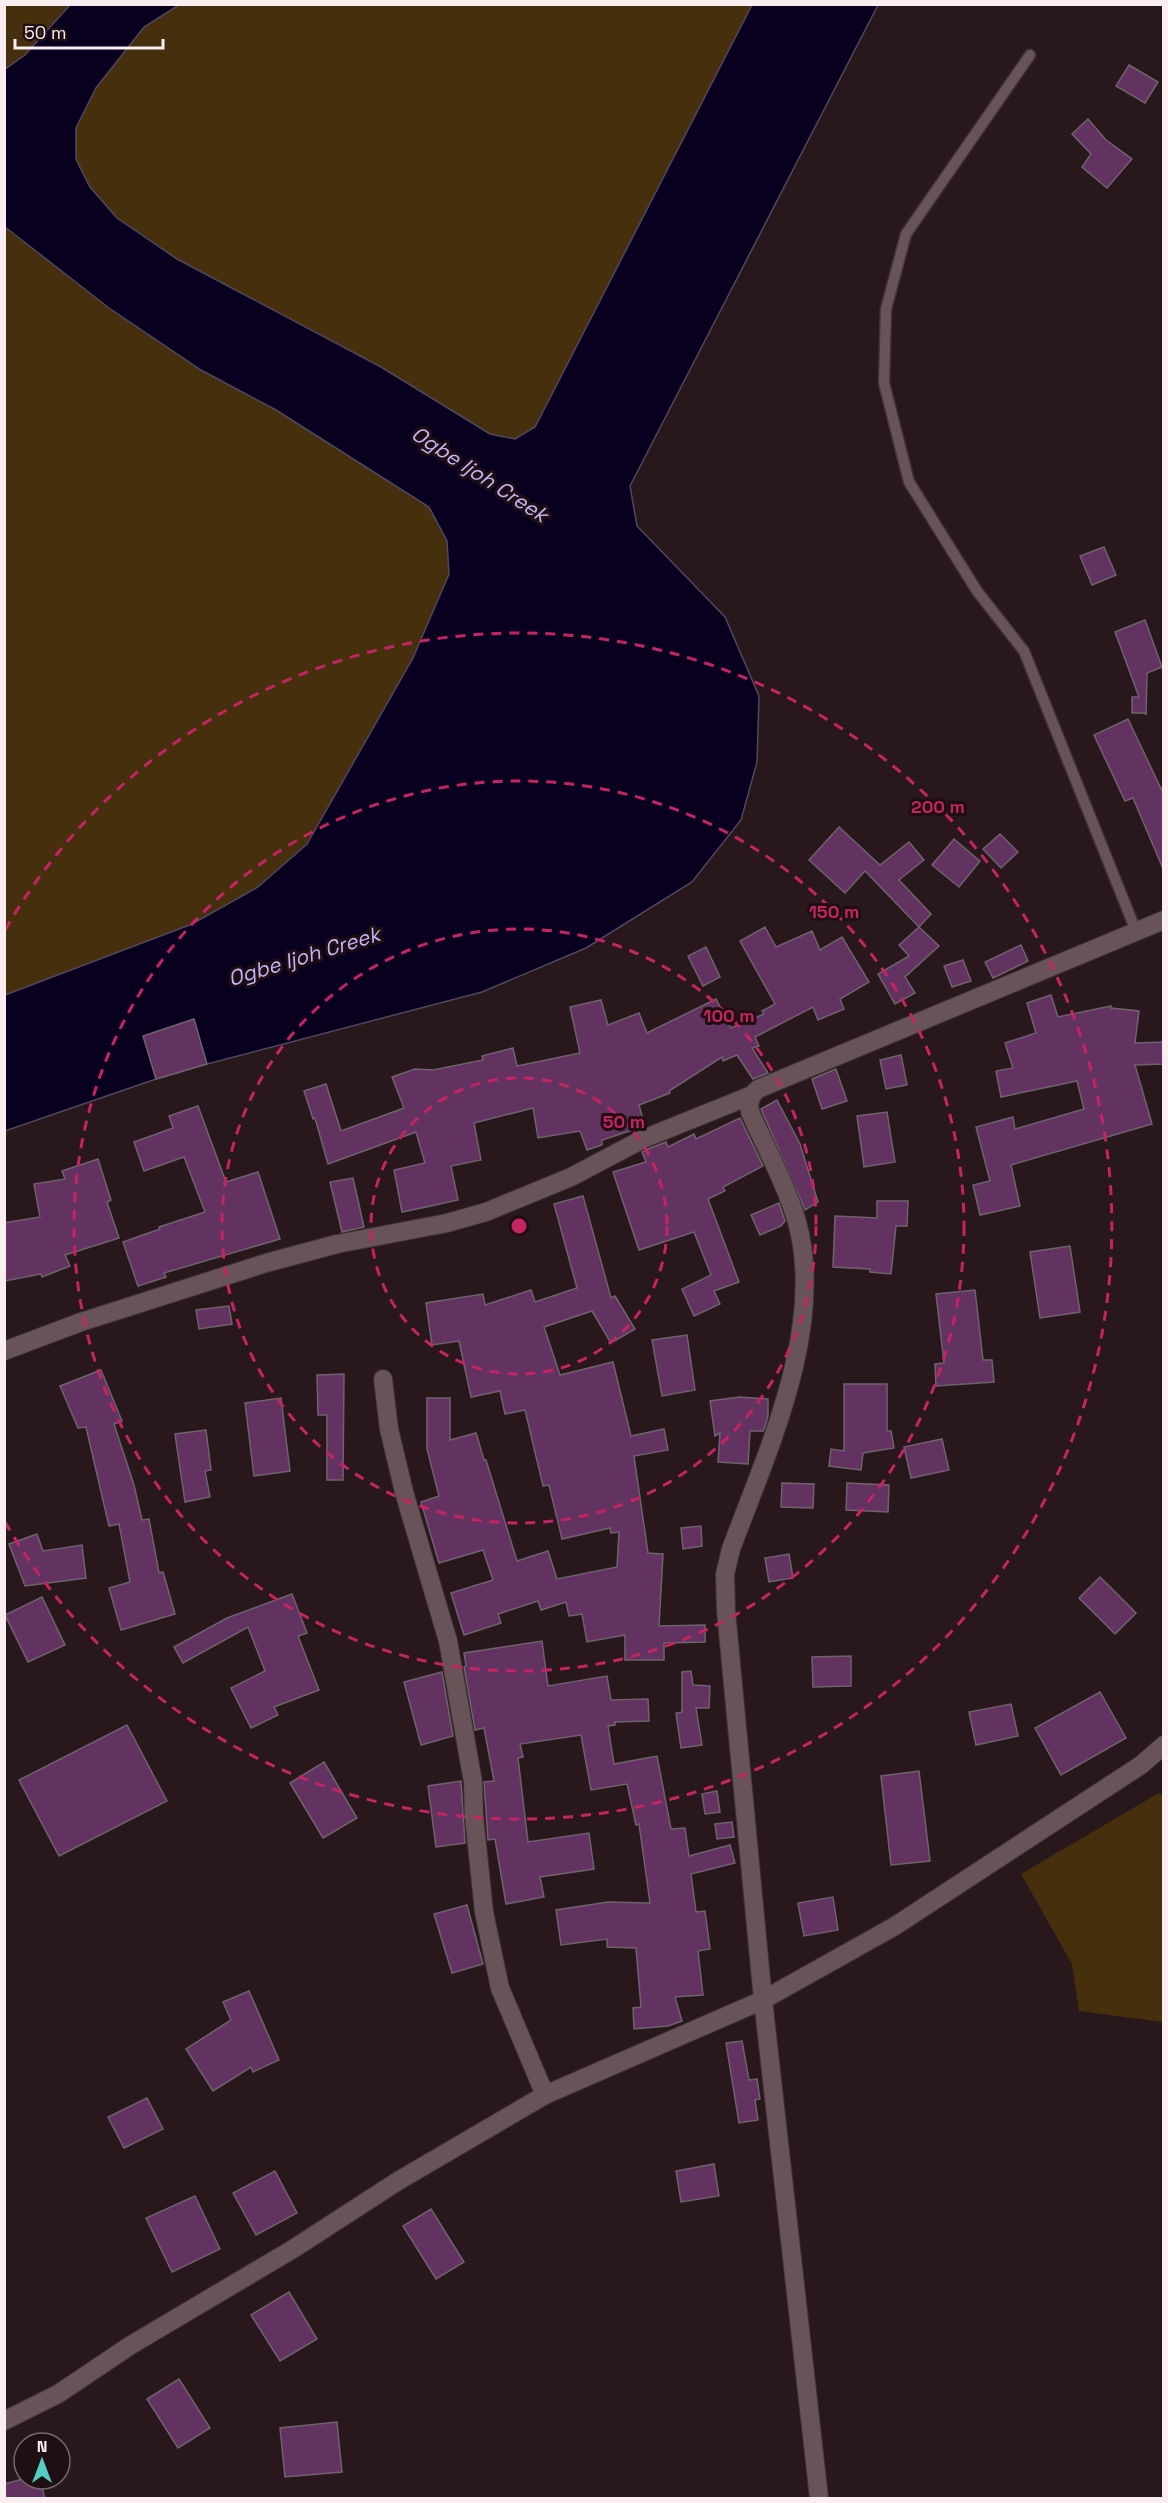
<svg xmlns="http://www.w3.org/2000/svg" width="1168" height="2503" font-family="'Space Grotesk',sans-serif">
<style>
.green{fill:#462f0d}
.water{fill:#090020;stroke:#51475e;stroke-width:1.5}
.building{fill:#623361;stroke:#70616e;stroke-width:1.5}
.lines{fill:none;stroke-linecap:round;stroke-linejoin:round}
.lane-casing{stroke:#3f3336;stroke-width:13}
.street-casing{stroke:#3f3336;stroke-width:20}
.secondary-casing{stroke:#3f3336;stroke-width:20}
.lane{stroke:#685458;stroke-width:10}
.street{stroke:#685458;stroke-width:18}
.secondary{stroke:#685458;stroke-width:18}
.ring{fill:none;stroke:#c52362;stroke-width:3;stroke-dasharray:10 8}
.labels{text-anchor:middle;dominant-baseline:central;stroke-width:6;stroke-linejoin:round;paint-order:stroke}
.water-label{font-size:21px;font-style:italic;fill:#c3b4fb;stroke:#1f0f13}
.centre{fill:#c52362;stroke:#1f0f13;stroke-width:3}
.ring-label{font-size:18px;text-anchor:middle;font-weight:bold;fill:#c52362;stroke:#1f0f13;stroke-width:6;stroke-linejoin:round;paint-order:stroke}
</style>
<rect width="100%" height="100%" fill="#28181c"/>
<g class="green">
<polygon points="5,5 70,5 25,55 5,69"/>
<polygon points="179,5 752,5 535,427 515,439 490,434 381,367 177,259 117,218 90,187 76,159 76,128 96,88 144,27"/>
<polygon points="4,227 109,308 201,370 276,410 429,507 447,541 449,574 413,658 307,843 258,887 192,924 5,995"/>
<polygon points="1159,1793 1164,1797 1163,2022 1079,2011 1072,1964 1021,1874"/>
</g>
<polygon class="water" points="70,5 179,5 144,27 96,88 76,128 76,159 90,187 117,218 177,259 381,367 490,434 515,439 535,427 752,5 878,5 630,486 637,526 725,617 759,696 757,762 741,820 692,882 586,948 482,992 207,1064 156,1079 5,1131 5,995 192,924 258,887 307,844 413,658 449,574 447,541 429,507 276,410 201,370 109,308 5,227 4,70 25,55"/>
<g class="building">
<polygon points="1129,65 1158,82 1145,103 1116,86"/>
<polygon points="1088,119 1106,140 1132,159 1107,188 1082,167 1091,154 1072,134"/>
<polygon points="1104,547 1116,575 1092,585 1080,556"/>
<polygon points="1145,620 1162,667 1147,673 1146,715 1145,713 1132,713 1132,697 1139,697 1115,632"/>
<polygon points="1128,719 1164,795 1164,871 1133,798 1125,801 1094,735"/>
<polygon points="839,827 880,865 909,842 924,860 899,880 931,914 919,927 865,871 845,893 809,860"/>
<polygon points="1000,834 1018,852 1001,868 983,849"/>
<polygon points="954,839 980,861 959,887 932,865"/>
<polygon points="765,927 776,947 812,931 820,950 842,937 869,982 840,999 844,1009 818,1020 813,1007 755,1037 759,1046 752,1048 768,1073 753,1079 737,1055 723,1061 722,1057 669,1091 670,1093 639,1105 645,1126 602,1140 602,1145 587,1150 580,1131 538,1138 533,1108 474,1123 481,1160 451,1166 458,1200 431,1206 402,1212 394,1170 425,1163 416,1132 328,1164 315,1118 313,1119 304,1091 326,1084 341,1131 404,1108 392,1077 415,1069 433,1070 483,1060 482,1056 513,1048 517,1066 580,1053 570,1007 601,1000 608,1025 639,1013 647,1033 716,999 731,1028 764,1014 762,1011 775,1004 740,941"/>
<polygon points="919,927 939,946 905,977 915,993 895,1004 878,974 909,956 899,945"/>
<polygon points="1021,945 1028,961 993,978 985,962"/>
<polygon points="706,947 720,977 703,986 688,956"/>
<polygon points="963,960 971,981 952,987 944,966"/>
<polygon points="1051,995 1058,1017 1111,1006 1111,1008 1139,1011 1135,1043 1164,1042 1164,1064 1135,1065 1152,1124 1011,1165 1020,1206 980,1215 973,1185 990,1181 976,1127 1013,1117 1015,1129 1084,1109 1077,1081 1001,1097 996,1071 1013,1068 1005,1043 1036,1033 1027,1003"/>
<polygon points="194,1019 207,1064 156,1079 143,1036"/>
<polygon points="901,1055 907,1085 886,1089 880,1060"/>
<polygon points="836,1069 847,1101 822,1109 812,1079"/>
<polygon points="777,1100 800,1144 818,1202 805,1210 761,1109"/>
<polygon points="198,1106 226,1182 258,1172 280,1239 164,1273 166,1277 138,1286 123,1242 160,1229 159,1227 205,1212 184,1157 144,1171 134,1142 173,1128 169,1116"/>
<polygon points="887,1112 895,1162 864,1167 857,1116"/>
<polygon points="740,1118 763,1166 723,1187 725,1191 708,1199 739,1282 714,1291 720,1304 694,1316 682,1289 711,1275 694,1232 639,1250 613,1172 646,1162 642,1152 648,1149 666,1142 668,1147 694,1134 696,1139"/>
<polygon points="98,1159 111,1200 107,1202 119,1238 65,1255 70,1266 42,1277 41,1274 4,1281 4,1223 40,1217 34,1184 65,1179 62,1171"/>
<polygon points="353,1178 364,1227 342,1232 330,1182"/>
<polygon points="583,1196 611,1298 615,1296 635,1329 611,1343 592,1311 544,1327 560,1375 613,1362 631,1436 664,1429 668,1450 634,1456 648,1553 663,1554 659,1626 705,1625 705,1642 664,1643 664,1660 625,1660 625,1635 587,1642 582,1614 569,1616 566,1602 541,1610 538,1601 498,1614 501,1623 464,1635 451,1593 493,1580 483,1550 439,1563 421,1502 439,1496 427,1449 427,1398 450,1398 450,1440 476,1433 484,1460 486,1460 517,1561 548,1551 557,1579 617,1567 619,1532 611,1533 610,1528 562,1539 549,1485 543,1486 525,1410 505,1414 500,1391 471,1397 459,1341 432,1345 426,1303 483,1294 485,1305 531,1290 535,1302 577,1288 554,1204"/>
<polygon points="877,1201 908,1201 907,1226 896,1226 891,1274 870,1272 870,1269 833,1267 835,1216 877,1218"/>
<polygon points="779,1203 785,1221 781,1226 760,1235 751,1215"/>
<polygon points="1070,1246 1080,1312 1040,1318 1030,1252"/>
<polygon points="975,1290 983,1360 992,1360 994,1382 936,1386 935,1364 944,1363 936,1294"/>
<polygon points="229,1306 232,1324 199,1329 196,1310"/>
<polygon points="687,1335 695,1390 662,1396 652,1340"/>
<polygon points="101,1370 122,1421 114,1424 134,1485 142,1520 149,1519 159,1573 163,1572 175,1614 121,1630 109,1588 130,1582 119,1524 109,1526 86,1427 78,1428 60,1386"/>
<polygon points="344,1374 343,1480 327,1480 327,1415 318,1415 317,1375"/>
<polygon points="844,1384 887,1384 887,1431 891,1431 894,1448 863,1453 861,1470 829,1466 831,1449 844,1451"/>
<polygon points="740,1397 768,1399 768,1416 765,1427 763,1431 750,1431 748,1464 718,1462 720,1433 715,1436 710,1401"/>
<polygon points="281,1398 290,1471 254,1476 245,1403"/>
<polygon points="206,1430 211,1470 205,1471 210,1497 185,1502 175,1434"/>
<polygon points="942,1439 949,1470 911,1478 904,1447"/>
<polygon points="782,1483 814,1484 813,1508 781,1507"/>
<polygon points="847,1483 889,1485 888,1512 846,1510"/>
<polygon points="701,1526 702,1546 683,1549 681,1528"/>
<polygon points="37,1534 43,1551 82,1545 86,1578 25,1586 9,1544"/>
<polygon points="789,1554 793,1578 769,1582 765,1558"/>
<polygon points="1100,1577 1136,1613 1115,1634 1079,1598"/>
<polygon points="292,1594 307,1633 298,1636 319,1690 274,1707 278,1715 251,1728 231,1688 265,1671 248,1627 183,1663 174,1647 227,1618"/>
<polygon points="42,1597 65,1645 28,1662 5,1615"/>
<polygon points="542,1641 548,1686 607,1676 611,1700 648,1699 649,1721 615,1722 615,1725 608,1726 614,1764 657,1756 671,1829 685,1828 689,1856 730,1845 735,1863 691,1874 696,1912 705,1911 710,1949 698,1951 703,1995 675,1997 682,2021 668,2026 634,2029 633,2008 641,2007 636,1948 607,1947 607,1939 561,1945 556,1910 608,1902 650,1903 639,1824 636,1825 627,1784 591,1790 581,1735 520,1744 523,1757 518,1758 528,1842 589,1833 594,1869 540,1877 544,1897 506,1904 495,1839 488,1840 484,1782 494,1781 484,1728 475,1730 464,1667 466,1666 464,1653"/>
<polygon points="851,1656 851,1686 813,1687 812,1657"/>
<polygon points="691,1671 693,1685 710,1686 709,1708 696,1708 702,1745 681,1748 676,1713 682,1712 682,1672"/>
<polygon points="442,1672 453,1736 421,1745 404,1682"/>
<polygon points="1100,1692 1126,1738 1061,1775 1035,1728"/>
<polygon points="1011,1704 1018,1736 976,1745 969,1712"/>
<polygon points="127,1725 167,1801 59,1856 19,1780"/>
<polygon points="324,1762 357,1818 323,1838 290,1783"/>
<polygon points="919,1771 930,1861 891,1865 881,1776"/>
<polygon points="461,1781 465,1843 436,1847 428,1786"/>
<polygon points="717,1791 720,1812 705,1814 702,1794"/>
<polygon points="732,1822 734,1837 717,1839 715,1824"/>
<polygon points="833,1897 838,1930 804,1936 798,1903"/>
<polygon points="467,1905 483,1964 452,1973 434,1914"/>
<polygon points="249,1991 279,2060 253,2072 251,2067 213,2091 186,2049 231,2020 223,2002"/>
<polygon points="742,2041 749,2080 757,2079 760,2099 755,2100 758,2120 739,2123 726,2043"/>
<polygon points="147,2098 163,2129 124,2148 108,2117"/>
<polygon points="714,2164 719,2196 681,2202 676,2171"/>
<polygon points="275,2171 297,2213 256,2235 233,2193"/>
<polygon points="195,2196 220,2249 172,2272 146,2218"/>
<polygon points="431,2209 464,2262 436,2279 403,2226"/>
<polygon points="289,2292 317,2339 280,2361 251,2315"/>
<polygon points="179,2379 210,2428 178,2448 147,2399"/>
<polygon points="337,2422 342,2472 285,2477 280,2428"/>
<polygon points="23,2479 40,2479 45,2499 4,2499 4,2484"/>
</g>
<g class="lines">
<defs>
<polyline id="lane" points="1030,55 906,234 886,309 884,383 909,482 977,591 1024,651 1136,931"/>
<g id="street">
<path d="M752,1095l-3,9 1,8c16,36 36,72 47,110 29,105 -30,230 -66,327l-6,25 1,37 37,389"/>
<polyline points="4,1351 81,1322 266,1263 337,1244 447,1223 486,1212 571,1177 643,1139 752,1095 758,1089 1164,920"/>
<polyline points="383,1379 389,1429 404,1492 448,1641 473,1782 474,1816 484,1912 500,1988 545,2095"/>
<polyline points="4,2421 58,2394 131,2345 293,2249 398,2181 545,2095 763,2000 895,1926 1141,1765 1164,1745"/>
</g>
<polyline id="secondary" points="763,2000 819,2498"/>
</defs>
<use href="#lane" class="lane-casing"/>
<use href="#street" class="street-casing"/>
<use href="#secondary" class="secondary-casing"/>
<use href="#lane" class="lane"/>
<use href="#street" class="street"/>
<use href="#secondary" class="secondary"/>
</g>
<g class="ring">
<circle cx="519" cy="1226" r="148"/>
<circle cx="519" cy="1226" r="297"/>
<circle cx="519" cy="1226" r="445"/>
<path d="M5 930A593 593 0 1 1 5 1522"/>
</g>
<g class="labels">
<g class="water-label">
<text transform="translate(480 474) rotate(33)">Ogbe Ijoh Creek</text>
<text transform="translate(304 956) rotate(-17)">Ogbe Ijoh Creek</text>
</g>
</g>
<circle cx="519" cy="1226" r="9" class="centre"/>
<g class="ring-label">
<text x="938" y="813">200 m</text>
<text x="834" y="918">150 m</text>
<text x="729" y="1022">100 m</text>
<text x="624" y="1128">50 m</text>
</g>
<rect width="1168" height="2503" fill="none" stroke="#faeef0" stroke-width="12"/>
<g transform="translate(42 2461)"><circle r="28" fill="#1f0f13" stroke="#77686b" stroke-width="1.5"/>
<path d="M0-4.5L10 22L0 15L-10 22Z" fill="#55cec5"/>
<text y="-9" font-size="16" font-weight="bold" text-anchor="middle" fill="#faeef0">N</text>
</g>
<path d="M15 39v9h148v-9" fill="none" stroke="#faeef0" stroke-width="3"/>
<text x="24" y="39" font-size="18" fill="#faeef0" stroke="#1f0f13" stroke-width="4.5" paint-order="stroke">50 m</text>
</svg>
